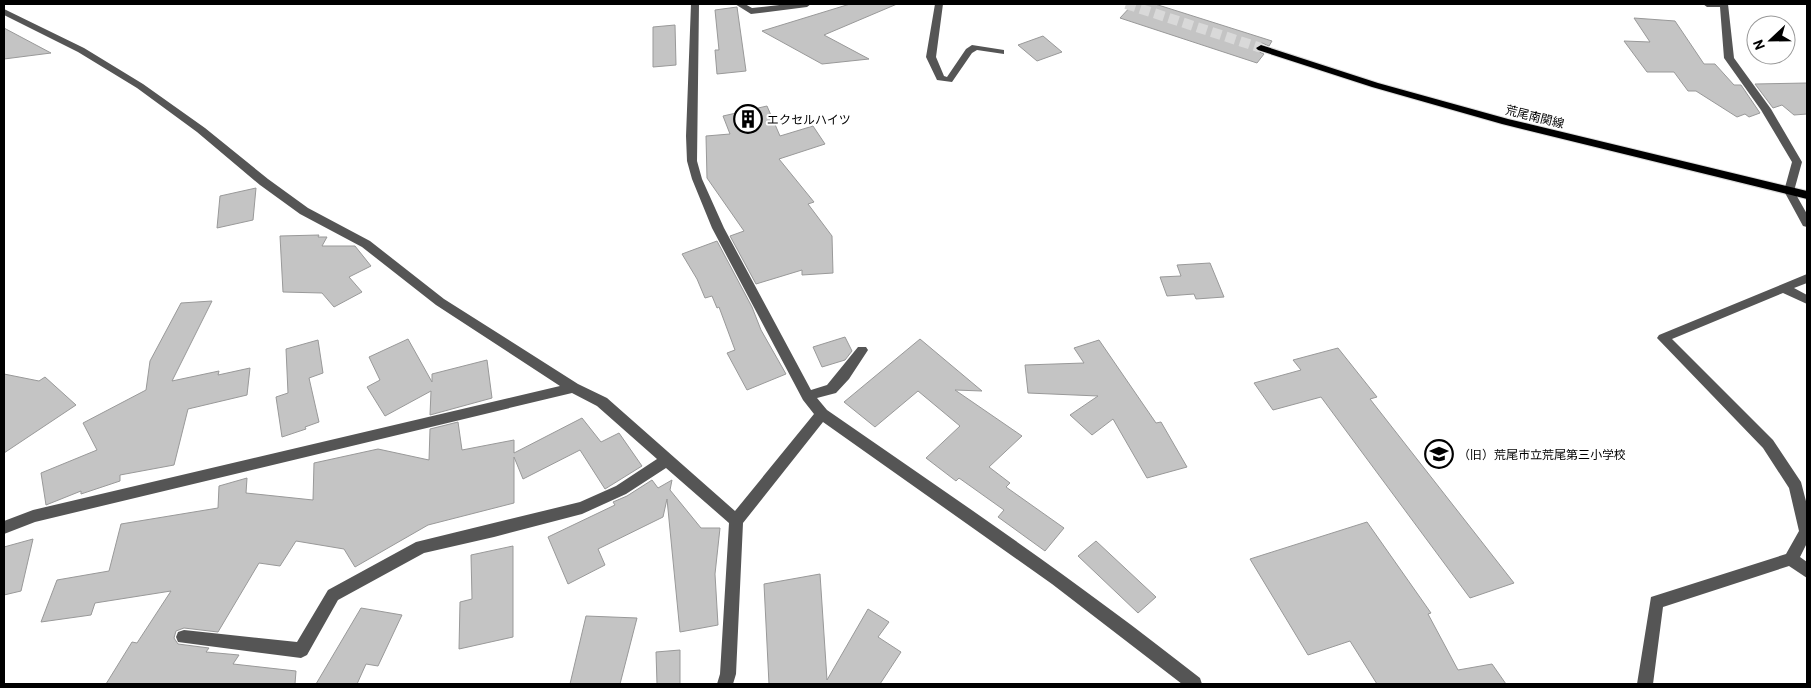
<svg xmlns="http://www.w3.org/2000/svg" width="1811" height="688" font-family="Barlow,'Noto Sans JP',sans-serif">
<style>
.building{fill:#c4c4c4;stroke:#999}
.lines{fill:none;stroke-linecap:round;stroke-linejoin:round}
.major-tunnel{stroke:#d9d9d9;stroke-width:10;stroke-dasharray:10 5;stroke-linecap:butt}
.major-casing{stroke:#dbdbdb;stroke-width:2}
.minor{fill:#555;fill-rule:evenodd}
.major{fill:#000;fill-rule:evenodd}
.labels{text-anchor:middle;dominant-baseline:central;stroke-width:4;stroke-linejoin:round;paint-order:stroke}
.street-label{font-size:12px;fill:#000;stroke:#fff}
.poi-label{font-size:12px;fill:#000;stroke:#fff;text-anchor:start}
</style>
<rect width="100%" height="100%" fill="#fff"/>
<g class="building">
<polygon points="850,4 897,4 824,35 869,59 822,64 762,31"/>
<polygon points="1133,4 1155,4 1272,41 1269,46 1262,43 1255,46 1257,51 1264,54 1257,63 1120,18"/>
<polygon points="737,7 746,71 717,74 715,50 719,50 715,10"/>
<polygon points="1634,18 1675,21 1704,64 1715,64 1734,85 1741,85 1760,113 1749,117 1745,114 1737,117 1696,91 1688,91 1674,72 1647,72 1624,41 1650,42"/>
<polygon points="675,25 676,65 653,67 653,27"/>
<polygon points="4,28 51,53 4,59"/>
<polygon points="1043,36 1062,52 1037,61 1018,45"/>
<polygon points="1807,83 1807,114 1794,115 1782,105 1773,108 1755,84"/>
<polygon points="767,106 780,136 813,126 825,144 779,159 814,202 808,204 832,236 833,273 802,275 802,270 756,284 730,236 744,231 707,178 706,136 730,134 723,116"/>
<polygon points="256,188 253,220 217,228 220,196"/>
<polygon points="319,235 318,237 327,237 322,246 355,246 371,266 349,277 362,292 334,307 322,293 283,292 280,236"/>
<polygon points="717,241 752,307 761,330 786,374 747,390 727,353 735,350 719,307 717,308 712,296 705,298 697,279 682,254"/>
<polygon points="1210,263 1224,297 1196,299 1194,294 1167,296 1160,277 1181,276 1177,265"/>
<polygon points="212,301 172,381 219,371 218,375 250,368 247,395 188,409 174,465 120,475 120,481 81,494 81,491 46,505 41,473 97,450 83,423 146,390 150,361 181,303"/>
<polygon points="845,337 852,351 845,360 822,367 813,347"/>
<polygon points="408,339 432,382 432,374 487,360 492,398 430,415 431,391 385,416 367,387 380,380 369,357"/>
<polygon points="920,339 982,391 955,390 1022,436 989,467 1010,483 1006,487 1064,528 1045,551 998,517 1004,510 959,478 956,481 926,458 960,426 918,391 875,427 844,402"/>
<polygon points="318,340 323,373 309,378 319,422 305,427 306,429 282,437 276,397 288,393 286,349"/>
<polygon points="1099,340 1156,423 1161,422 1187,467 1147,478 1113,419 1092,435 1070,415 1098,396 1028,393 1025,365 1084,363 1074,348"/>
<polygon points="1338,348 1377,397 1370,399 1514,583 1470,598 1321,397 1273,410 1254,383 1301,370 1293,360"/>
<polygon points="4,374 39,381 45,377 76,405 4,453"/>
<polygon points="582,418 601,442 619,433 642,466 605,489 580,450 523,479 514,457 514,503 428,525 355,567 344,549 296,541 280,566 259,563 218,632 184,628 176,631 174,638 178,644 209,648 206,652 239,655 233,664 296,671 295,684 106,684 132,642 137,643 171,591 95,603 91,615 41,622 57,580 109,571 121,524 218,508 219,486 247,478 246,493 313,500 314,463 378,449 429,460 430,429 458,422 462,450 514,440 514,453"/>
<polygon points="652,480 658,488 672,480 670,490 701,528 720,528 715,574 718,625 680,632 667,499 663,517 598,549 605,565 568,584 548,537 615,505 613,502 627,496"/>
<polygon points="1367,522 1431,613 1428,614 1458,670 1492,664 1506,684 1377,684 1350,641 1308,655 1250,559"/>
<polygon points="33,539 21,591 4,595 4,547"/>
<polygon points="1096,541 1156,597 1138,613 1078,556"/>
<polygon points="513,546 513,637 459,649 460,602 472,599 471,555"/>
<polygon points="820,574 827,680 868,609 889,622 878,637 901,652 880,684 769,684 764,584"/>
<polygon points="361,608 402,615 378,666 366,664 357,684 316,684"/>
<polygon points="586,616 637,618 620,684 570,684"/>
<polygon points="680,650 680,684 657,684 656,652"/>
</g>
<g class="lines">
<polyline class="major-tunnel" points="1126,4 1261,48"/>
<defs>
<polygon id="major" points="1261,45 1378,83 1508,119 1807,191 1807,199 1502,124 1372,87 1258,50 1256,48"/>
</defs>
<use href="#major" class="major-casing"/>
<g class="minor">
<path d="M691,4h8l-2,157 5,18 22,49 87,162 16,-5 31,-38h8l2,3 -19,29 -13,14 -19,5 10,12c126,87 253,173 373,268l2,6h-20l-130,-100 -229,-162 -80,101 -7,151 -3,10h-16l3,-10 9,-151 -63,-55 -40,26 -44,20 -88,23 -70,16 -86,47 -31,55 -6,3 -123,-16 -2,-5 2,-5 6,-2 113,12 31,-52 88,-48 164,-40 36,-16 41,-27 -60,-53 -25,-13 -537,129 -31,12v-13l29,-11 527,-124 -124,-81 -74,-58 -62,-33 -40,-29 -63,-53 -60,-44 -59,-36 -74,-37v-6l80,39 59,36 62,44 63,51 40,29 62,33 74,58 134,85 29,14 128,113 79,-97 -11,-14 -91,-172 -20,-49 -5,-18 -1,-25z"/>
<polygon points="735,4 745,4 752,8 788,4 811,4 807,7 751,14"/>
<polygon points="935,4 943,4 936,57 944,76 947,77 966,49 972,45 1004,50 1004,54 977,50 972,53 952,82 937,80 926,57"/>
<polygon points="1703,4 1728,4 1734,58 1771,109 1802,162 1794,191 1807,214 1807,227 1803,226 1784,191 1792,162 1761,110 1724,58 1720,7 1707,7"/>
<polygon points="1807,274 1807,283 1794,288 1807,295 1807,304 1783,293 1672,339 1773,440 1801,482 1807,505 1807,543 1800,557 1807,562 1807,578 1789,566 1663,607 1653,684 1637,684 1651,597 1786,554 1799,531 1789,488 1763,448 1657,338 1659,335"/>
</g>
<use href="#major" class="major"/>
</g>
<defs>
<symbol id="building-ring" viewBox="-11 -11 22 22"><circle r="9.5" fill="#fff" stroke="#000" stroke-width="1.5"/><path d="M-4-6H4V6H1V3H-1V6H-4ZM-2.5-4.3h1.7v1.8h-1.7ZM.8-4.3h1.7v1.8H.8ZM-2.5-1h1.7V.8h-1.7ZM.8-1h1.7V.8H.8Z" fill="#000"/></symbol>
<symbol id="school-ring" viewBox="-11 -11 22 22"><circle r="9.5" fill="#fff" stroke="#000" stroke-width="1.5"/><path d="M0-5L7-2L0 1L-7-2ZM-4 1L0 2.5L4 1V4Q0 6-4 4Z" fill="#000"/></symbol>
</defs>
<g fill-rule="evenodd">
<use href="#building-ring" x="732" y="103" width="32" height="32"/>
<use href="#school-ring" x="1423" y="438" width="32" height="32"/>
</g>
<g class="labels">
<g class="street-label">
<text transform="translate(1535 116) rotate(14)">荒尾南関線</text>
</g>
<g class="poi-label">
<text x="767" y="119">エクセルハイツ</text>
<text x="1458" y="454">（旧）荒尾市立荒尾第三小学校</text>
</g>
</g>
<rect width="1811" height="688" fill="none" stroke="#000000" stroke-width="10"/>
<g transform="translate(1771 40) rotate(248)"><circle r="24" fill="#ffffff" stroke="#999999"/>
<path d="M0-4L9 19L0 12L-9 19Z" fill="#000000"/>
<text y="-8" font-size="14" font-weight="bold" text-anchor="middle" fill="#000000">N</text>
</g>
</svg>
